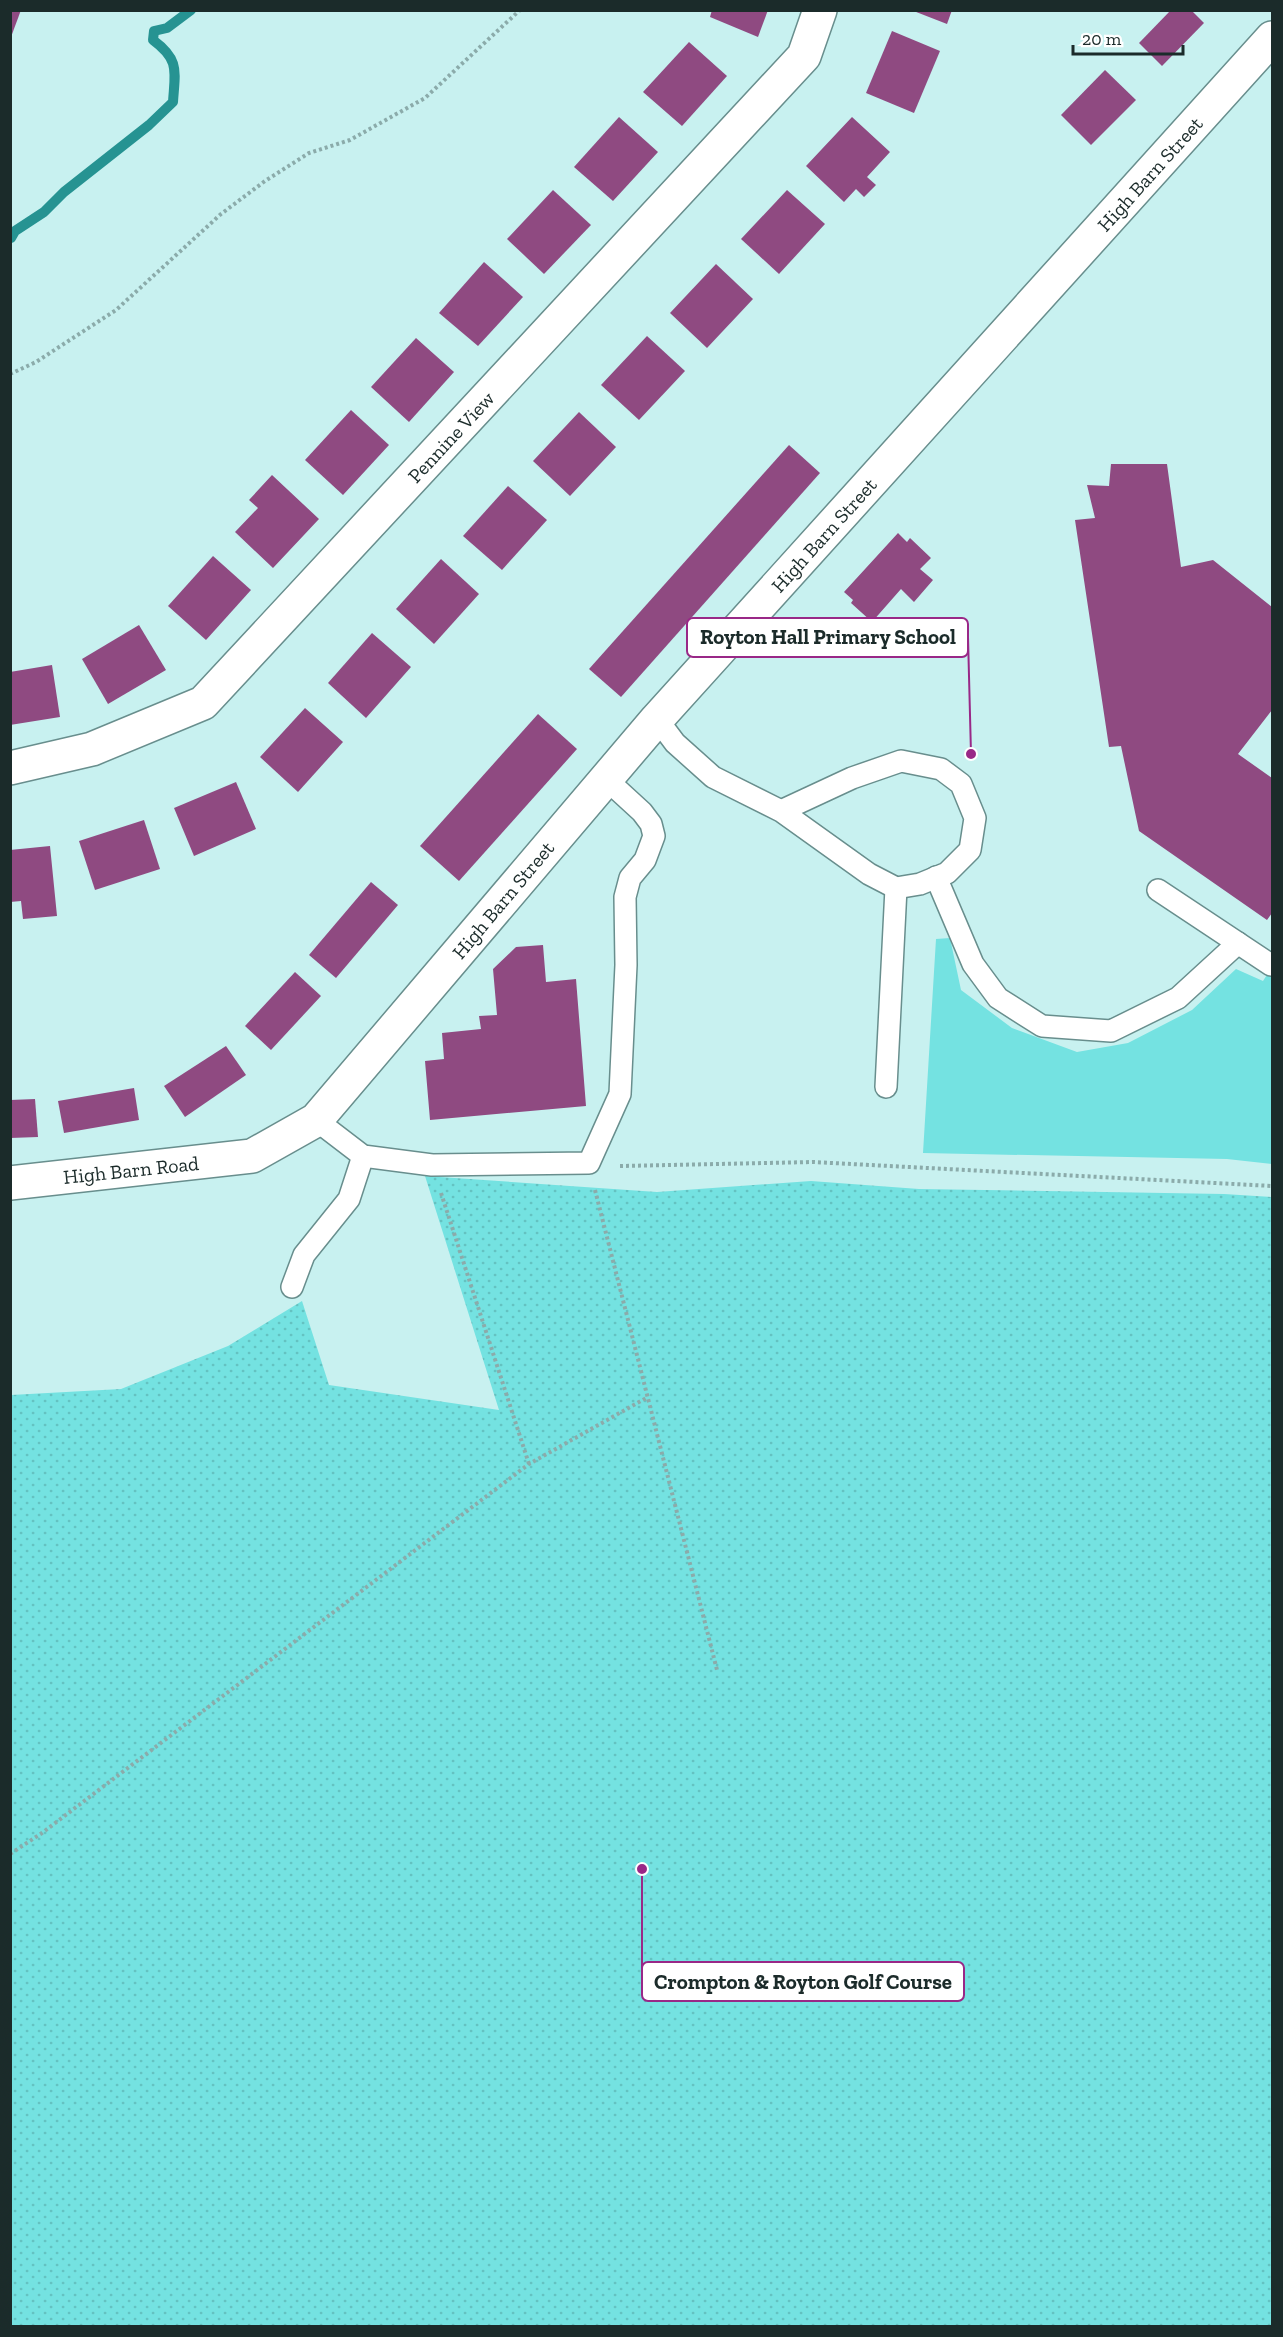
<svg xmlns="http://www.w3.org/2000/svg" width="1283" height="2337" font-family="'Zilla Slab',serif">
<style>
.grass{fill:url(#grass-dots)}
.garden{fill:#74e2e1}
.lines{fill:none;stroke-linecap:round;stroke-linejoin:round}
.stream{stroke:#269392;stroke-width:10}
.building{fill:#8f4a81}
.service-casing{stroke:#688e8d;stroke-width:24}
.minor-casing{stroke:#688e8d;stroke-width:36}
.tertiary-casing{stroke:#688e8d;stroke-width:36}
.path{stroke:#8babaa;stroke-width:4;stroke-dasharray:3 3;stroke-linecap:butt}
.service{stroke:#fff;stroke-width:21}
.minor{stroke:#fff;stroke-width:33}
.tertiary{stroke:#fff;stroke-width:33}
.labels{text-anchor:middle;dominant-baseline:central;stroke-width:6;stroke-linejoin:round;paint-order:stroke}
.street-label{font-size:20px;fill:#1b2b2a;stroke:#fff}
.leader{fill:none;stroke:#992887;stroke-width:2}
.callout-dot{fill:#992887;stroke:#fff;stroke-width:2}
.callout{fill:#fff;stroke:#992887;stroke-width:2}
.callout-label{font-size:21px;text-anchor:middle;font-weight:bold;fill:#1b2b2a}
</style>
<defs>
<pattern id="grass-dots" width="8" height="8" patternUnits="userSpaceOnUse" patternTransform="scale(1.5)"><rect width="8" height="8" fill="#74e2e1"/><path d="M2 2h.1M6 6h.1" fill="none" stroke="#64c2c1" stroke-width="1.8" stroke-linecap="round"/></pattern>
</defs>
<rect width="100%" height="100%" fill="#c8f1f0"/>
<polygon class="grass" points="425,1176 657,1192 811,1181 919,1189 1224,1194 1272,1197 1272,2326 11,2326 11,1395 121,1389 228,1346 302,1301 329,1385 499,1410"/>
<polygon class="garden" points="950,938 961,990 1012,1028 1077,1052 1128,1043 1192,1010 1236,969 1263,981 1272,967 1272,1164 1227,1159 923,1153 936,939"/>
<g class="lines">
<path class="stream" d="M11,238l4,-7 29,-19 20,-20 85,-67 24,-23c2,-31 7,-42 -20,-62l1,-9 13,-3 24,-18"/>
</g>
<g class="building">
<polygon points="10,10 21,10 11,37 10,37"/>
<polygon points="712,10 768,10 758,37 710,17"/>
<polygon points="911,10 952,10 947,24"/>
<polygon points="1171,10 1191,10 1204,23 1162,66 1139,43"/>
<polygon points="892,31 940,51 914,113 866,93"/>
<polygon points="689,42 727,76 682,126 643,92"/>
<polygon points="1105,70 1136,100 1091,145 1061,115"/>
<polygon points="619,117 658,152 613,201 574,167"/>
<polygon points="852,117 890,152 867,177 876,185 864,197 856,189 844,202 806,166"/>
<polygon points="553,190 591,225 544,274 507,239"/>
<polygon points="787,190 825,224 779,274 741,239"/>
<polygon points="484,262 523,297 478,346 439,313"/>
<polygon points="716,264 753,299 707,348 670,313"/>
<polygon points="647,336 685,371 639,420 601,385"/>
<polygon points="416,338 454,372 409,422 371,387"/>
<polygon points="351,410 389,445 343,495 305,460"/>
<polygon points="579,412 616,447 570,496 533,461"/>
<polygon points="789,445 820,473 621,697 589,669"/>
<polygon points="1111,464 1167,464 1181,567 1213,560 1272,607 1272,710 1238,754 1272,778 1272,913 1267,920 1139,831 1121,746 1109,747 1075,520 1095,518 1087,485 1109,486"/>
<polygon points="272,475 319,519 273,568 235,532 258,508 249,500"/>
<polygon points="508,486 547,520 502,570 463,536"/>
<polygon points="898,533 907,542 910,538 931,558 920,569 933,580 914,602 901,589 872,622 851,603 853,600 844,592"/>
<polygon points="213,556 251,590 206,640 168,606"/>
<polygon points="441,559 479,594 434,644 396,609"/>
<polygon points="139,625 166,670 108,704 82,659"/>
<polygon points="372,633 411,667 366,718 328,683"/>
<polygon points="52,665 60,717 10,725 10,672"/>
<polygon points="305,708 343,742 298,792 260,757"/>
<polygon points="538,714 577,749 459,881 420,846"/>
<polygon points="236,782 256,829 194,856 174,808"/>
<polygon points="144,820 160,869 95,890 79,841"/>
<polygon points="50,846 57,916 23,919 21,901 10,902 10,850"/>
<polygon points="371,882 398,905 336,978 309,955"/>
<polygon points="543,945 546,982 576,979 586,1106 430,1120 425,1061 444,1059 442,1033 481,1029 479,1016 497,1015 493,969 516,947"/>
<polygon points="295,972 321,996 271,1050 245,1026"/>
<polygon points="226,1046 246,1075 185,1117 164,1086"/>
<polygon points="134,1088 139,1120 64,1133 58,1101"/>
<polygon points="35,1099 38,1137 10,1138 10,1100"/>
</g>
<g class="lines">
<defs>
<g id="service">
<polyline points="657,719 675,743 713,777 781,811 852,778 901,761 941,769 961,784 975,818 970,850 947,873 920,884 896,888 869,874 781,811"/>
<polyline points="936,877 973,964 998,998 1042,1026 1111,1031 1178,998 1238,943"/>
<polyline points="1158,890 1271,965"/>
<polyline points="886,1087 896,888"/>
<polyline points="316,1120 363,1156 432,1165 589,1163 620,1094 626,965 625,897 630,878 645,860 654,836 651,824 642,812 606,779"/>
<polyline points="292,1287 304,1255 349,1199 363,1156"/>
</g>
<polyline id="minor" points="10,768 92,749 203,703 804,56 820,10"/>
<polyline id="tertiary" points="10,1183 252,1156 316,1120 657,719 1272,38"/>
</defs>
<use href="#service" class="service-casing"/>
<use href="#minor" class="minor-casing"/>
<use href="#tertiary" class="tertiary-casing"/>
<g class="path">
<polyline points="10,374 36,362 116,310 221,214 265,181 309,153 350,140 425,98 520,10"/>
<polyline points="620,1166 813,1162 1272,1186"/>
<polyline points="595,1190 717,1670"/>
<polyline points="441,1193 529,1464"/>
<polyline points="10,1854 42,1833 529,1464 648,1397"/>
</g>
<use href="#service" class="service"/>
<use href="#minor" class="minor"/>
<use href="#tertiary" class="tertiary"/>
</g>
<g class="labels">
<g class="street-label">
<text transform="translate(1150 174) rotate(-48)">High Barn Street</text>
<text transform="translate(451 437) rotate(-47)">Pennine View</text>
<text transform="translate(824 535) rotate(-48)">High Barn Street</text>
<text transform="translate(503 900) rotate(-50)">High Barn Street</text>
<text transform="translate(131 1170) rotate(-6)">High Barn Road</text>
</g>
</g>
<path class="leader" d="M971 754L968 637M642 1869L642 1981"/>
<g class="callout-dot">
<circle cx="971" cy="754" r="6"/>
<circle cx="642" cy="1869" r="6"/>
</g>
<g class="callout">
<rect x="687" y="618" width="281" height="39" rx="6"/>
<rect x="642" y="1962" width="322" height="39" rx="6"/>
</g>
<g class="callout-label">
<text x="828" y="644">Royton Hall Primary School</text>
<text x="803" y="1989">Crompton &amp; Royton Golf Course</text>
</g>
<rect width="1283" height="2337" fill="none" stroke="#1b2b2a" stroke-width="24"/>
<path d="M1073 45v9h110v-9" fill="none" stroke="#1b2b2a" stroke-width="3"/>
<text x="1082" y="45" font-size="18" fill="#1b2b2a" stroke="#ffffff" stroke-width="4.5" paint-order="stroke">20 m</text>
</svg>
